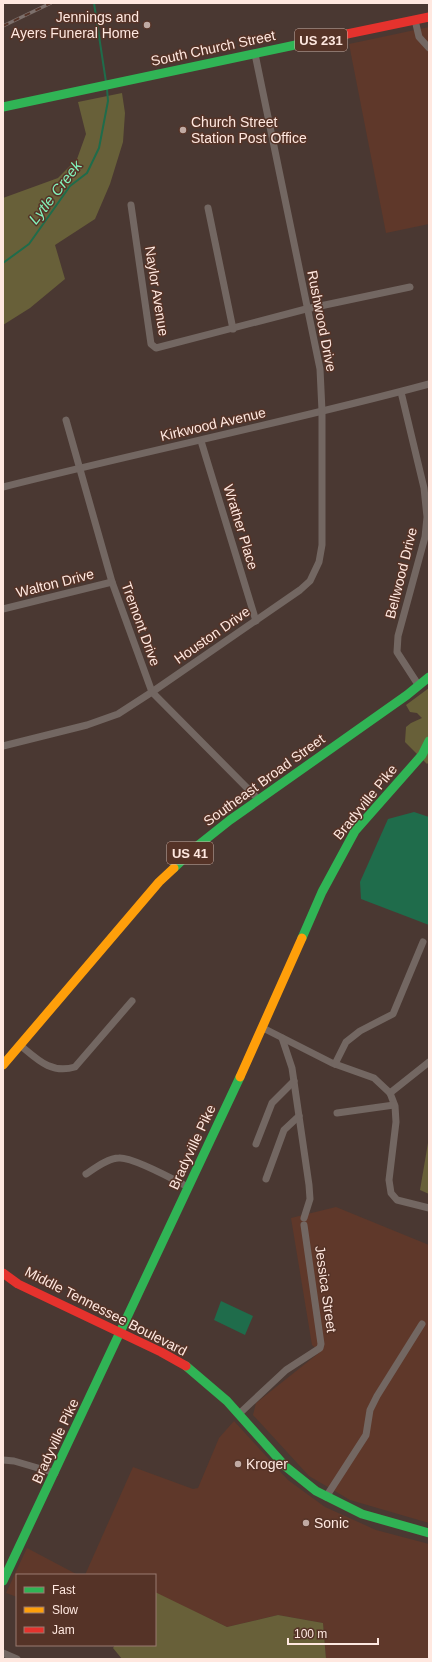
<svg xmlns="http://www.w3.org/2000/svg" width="432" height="1662" font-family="Helvetica,sans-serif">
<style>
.built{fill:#5f382a}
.green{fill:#686039}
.water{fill:#1f6c4b}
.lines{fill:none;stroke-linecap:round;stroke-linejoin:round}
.stream{stroke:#1f6c4b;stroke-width:2}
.street{stroke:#736762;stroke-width:7}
.fast{stroke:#30b455;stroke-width:9}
.slow{stroke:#ff9f0a;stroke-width:9}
.jam{stroke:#e5322d;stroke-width:9}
.rail-casing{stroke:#7d706c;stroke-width:3.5}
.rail{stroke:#553327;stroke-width:2;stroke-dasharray:6;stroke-linecap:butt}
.poi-dot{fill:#c0aaa3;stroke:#553327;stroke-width:1.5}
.labels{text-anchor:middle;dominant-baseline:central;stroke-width:3;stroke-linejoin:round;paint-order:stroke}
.shield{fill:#553327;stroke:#ccb2a8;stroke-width:1}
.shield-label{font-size:13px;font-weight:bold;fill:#ffe8e0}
.poi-label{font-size:14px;fill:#ffe8e0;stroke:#553327;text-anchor:start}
.street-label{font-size:14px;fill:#ffe8e0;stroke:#553327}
.water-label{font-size:15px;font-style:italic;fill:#83f2ba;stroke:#553327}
</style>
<rect width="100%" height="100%" fill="#4a3832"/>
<g class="built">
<polygon points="429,27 429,224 386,233 349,44"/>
<polygon points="336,1207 429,1245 429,1523 350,1500 309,1476 253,1415 256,1403 320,1352 312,1345 291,1218"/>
<polygon points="234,1421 288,1480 325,1507 376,1530 429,1544 429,1659 326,1659 323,1623 278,1615 227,1627 155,1593 155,1575 85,1575 133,1467 193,1489 198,1488 219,1438"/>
<polygon points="27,1548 78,1575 17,1575 17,1597 6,1593"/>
</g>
<g class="green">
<polygon points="122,93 125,113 123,142 110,184 95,219 55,245 65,279 30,308 3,325 3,198 58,178 77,159 86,134 78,102"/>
<polygon points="429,688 429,762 427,764 405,742 406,727 411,723 422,718 417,713 410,712 406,705"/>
<polygon points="429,1137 429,1194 420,1190"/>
<polygon points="155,1592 227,1627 278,1615 323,1623 326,1659 122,1659 113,1648 115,1645 155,1645"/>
</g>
<g class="water">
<polygon points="414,812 429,817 429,925 361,899 360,882 388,819"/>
<polygon points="221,1301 253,1316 245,1335 214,1320"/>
</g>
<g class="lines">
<g class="stream">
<polyline points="94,3 106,82"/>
<polyline points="3,263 29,244 70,186 87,173 99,148 108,101 107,89"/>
</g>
<g class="street">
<polyline points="415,20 419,37 429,48"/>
<polyline points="131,205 151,344 156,348 306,309 410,287"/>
<polyline points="208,208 233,329"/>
<polyline points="401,392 424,488 427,517 425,537 398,636 397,652 419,686"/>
<polyline points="66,420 112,582 152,692 258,799"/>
<polyline points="201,441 256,621"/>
<path d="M3,487c142,-36 285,-65 426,-103"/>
<polyline points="3,609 112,582"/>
<polyline points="3,746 87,725 118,714 152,692 300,590 310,581 319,562 322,545 322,411 320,369 255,54"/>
<polyline points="263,1028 332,1063 374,1078 390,1093 395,1106 396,1122 389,1180 391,1193 397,1200 429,1208"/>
<polyline points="282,1038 292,1068 309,1185 310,1199 304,1218"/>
<path d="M20,1045c18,15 31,29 55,22l57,-66"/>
<polyline points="335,1064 346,1042 360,1031 393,1014 423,942"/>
<polyline points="390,1093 429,1062"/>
<polyline points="337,1113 394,1105"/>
<polyline points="256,1144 272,1103 294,1081"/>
<path d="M86,1174c9,-6 22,-16 33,-16 13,-1 56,22 69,29"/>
<polyline points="266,1179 284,1130 299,1116"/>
<polyline points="240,1413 286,1370 320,1348 321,1344 304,1225"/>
<polyline points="3,1460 14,1461 55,1473"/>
<polyline points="326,1497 366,1435 370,1410 377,1396 422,1324"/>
<polyline points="3,1653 17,1659"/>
</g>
<g class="fast">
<polyline points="3,107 347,34"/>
<polyline points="174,868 196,847 230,820 407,695 429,677"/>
<polyline points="302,938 322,892 355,831 422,755 429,741"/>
<polyline points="186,1366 227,1401 285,1466 316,1491 362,1514 429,1533"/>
<polyline points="3,1581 240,1077"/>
</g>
<g class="slow">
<polyline points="3,1065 159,882 174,868"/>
<polyline points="240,1077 302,938"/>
</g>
<g class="jam">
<polyline points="347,34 429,17"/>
<polyline points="3,1273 18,1284 161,1352 186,1366"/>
</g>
<defs>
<polyline id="rail" points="3,26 51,3"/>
</defs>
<use href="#rail" class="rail-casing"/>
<use href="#rail" class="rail"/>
</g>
<g class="poi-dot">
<circle cx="147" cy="25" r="4"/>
<circle cx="183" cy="130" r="4"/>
<circle cx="238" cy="1464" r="4"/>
<circle cx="306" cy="1523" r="4"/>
</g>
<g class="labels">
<g class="shield">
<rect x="295" y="29" width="52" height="22" rx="3"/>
<rect x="167" y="842" width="46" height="22" rx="3"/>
</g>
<g class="shield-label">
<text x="321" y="40">US 231</text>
<text x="190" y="853">US 41</text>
</g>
<g class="poi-label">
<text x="139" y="17" text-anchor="end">Jennings and<tspan x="139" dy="16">Ayers Funeral Home</tspan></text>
<text x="191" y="122">Church Street<tspan x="191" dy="16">Station Post Office</tspan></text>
<text x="246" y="1464">Kroger</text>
<text x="314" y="1523">Sonic</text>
</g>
<g class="street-label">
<text transform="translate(213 48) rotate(-12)">South Church Street</text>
<text transform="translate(157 291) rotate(81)">Naylor Avenue</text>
<text transform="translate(322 321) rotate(79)">Rushwood Drive</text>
<text transform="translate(213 424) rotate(-13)">Kirkwood Avenue</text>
<text transform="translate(241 527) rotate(73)">Wrather Place</text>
<text transform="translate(401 573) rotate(-76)">Bellwood Drive</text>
<text transform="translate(55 583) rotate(-14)">Walton Drive</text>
<text transform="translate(141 624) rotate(70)">Tremont Drive</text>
<text transform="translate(212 635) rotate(-35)">Houston Drive</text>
<text transform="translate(264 780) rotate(-36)">Southeast Broad Street</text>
<text transform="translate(365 802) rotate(-51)">Bradyville Pike</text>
<text transform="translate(192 1147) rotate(-65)">Bradyville Pike</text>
<text transform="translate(326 1289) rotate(82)">Jessica Street</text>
<text transform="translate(106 1311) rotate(27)">Middle Tennessee Boulevard</text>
<text transform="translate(55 1441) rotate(-65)">Bradyville Pike</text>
</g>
<g class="water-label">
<text transform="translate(55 192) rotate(-52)">Lytle Creek</text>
</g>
</g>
<rect width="432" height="1662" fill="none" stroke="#ffe8e0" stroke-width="8"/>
<rect x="16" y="1574" width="140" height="72" fill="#553327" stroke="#997b71"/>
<rect x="24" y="1587" width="20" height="6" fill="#30b455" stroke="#997b71"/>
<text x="52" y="1594" font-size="12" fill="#ffe8e0">Fast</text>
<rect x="24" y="1607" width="20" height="6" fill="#ff9f0a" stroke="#997b71"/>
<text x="52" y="1614" font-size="12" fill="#ffe8e0">Slow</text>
<rect x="24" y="1627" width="20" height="6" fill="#e5322d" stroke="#997b71"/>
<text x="52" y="1634" font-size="12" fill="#ffe8e0">Jam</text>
<path d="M288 1638v6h90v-6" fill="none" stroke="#ffe8e0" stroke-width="2"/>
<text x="294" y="1638" font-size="12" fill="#ffe8e0" stroke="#553327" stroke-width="3" paint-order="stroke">100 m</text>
</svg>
